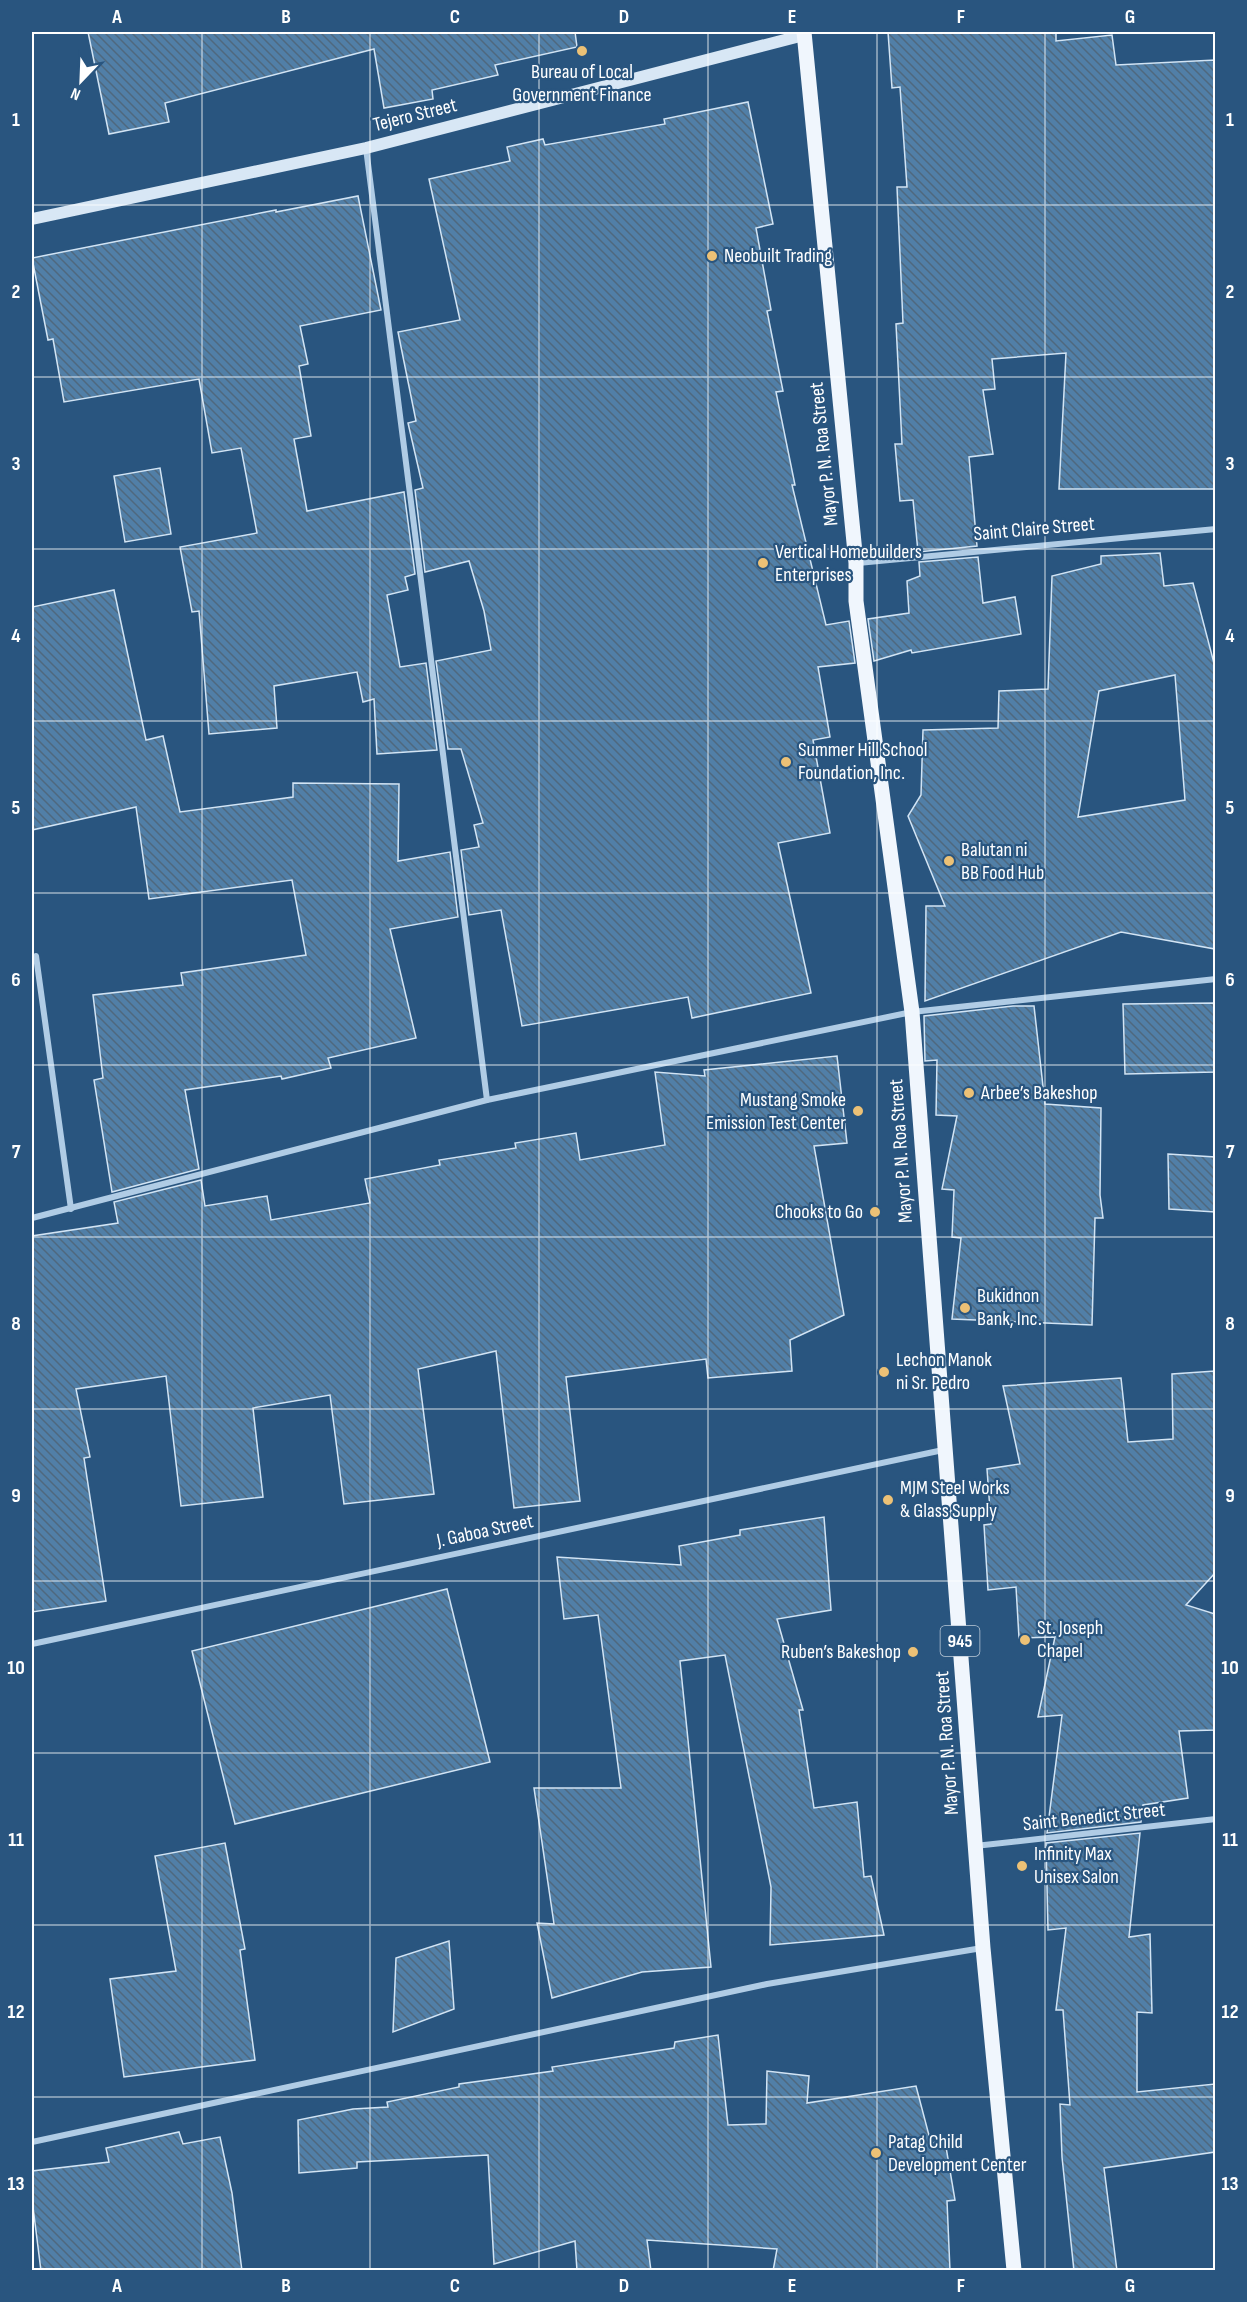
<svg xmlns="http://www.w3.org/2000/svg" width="1247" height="2302" font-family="'Sofia Sans Condensed',sans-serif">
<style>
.building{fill:url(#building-back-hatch);stroke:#d2e4f4;stroke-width:1.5;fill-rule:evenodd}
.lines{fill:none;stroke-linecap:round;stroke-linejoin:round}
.street{stroke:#b0cce5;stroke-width:6}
.secondary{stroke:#d8e7f5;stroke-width:12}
.primary{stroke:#f0f6fd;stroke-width:15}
.grid{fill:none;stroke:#fff;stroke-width:1.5;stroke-opacity:0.55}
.poi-dot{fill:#ecc176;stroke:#29557f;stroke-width:2}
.labels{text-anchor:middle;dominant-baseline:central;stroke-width:4.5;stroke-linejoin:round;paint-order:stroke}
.shield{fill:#29557f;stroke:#bfccd9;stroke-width:1.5}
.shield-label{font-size:18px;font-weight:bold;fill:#fff}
.poi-label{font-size:20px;fill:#fff;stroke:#29557f;text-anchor:start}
.street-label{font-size:20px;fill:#fff;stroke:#29557f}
.neatline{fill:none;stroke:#fff;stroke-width:2}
.grid-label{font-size:20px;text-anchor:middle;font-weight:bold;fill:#fff}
</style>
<defs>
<pattern id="building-back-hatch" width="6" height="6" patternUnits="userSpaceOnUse" patternTransform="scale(1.5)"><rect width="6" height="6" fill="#517fa7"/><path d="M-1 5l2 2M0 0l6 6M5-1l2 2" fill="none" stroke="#4f687e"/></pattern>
</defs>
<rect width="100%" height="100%" fill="#29557f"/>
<g class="building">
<polygon points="88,32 575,32 577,47 495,65 498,75 432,90 433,99 384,108 374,49 165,103 169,122 109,134"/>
<polygon points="888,32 1056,32 1056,41 1112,35 1116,65 1215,60 1215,489 1059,489 1066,353 992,359 995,389 983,390 993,454 969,457 977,546 918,552 913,500 900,501 895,444 902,444 896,324 903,323 897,187 907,187 900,87 892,88"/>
<polygon points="748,102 773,224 756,228 771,310 767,311 783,391 776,392 795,485 792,485 826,625 849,621 855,663 818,667 830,737 813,740 830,833 778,843 811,993 692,1018 688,997 522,1026 501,910 469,915 461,850 479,847 474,825 483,823 461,749 448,749 436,661 491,650 484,611 469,561 425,572 415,490 423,488 408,423 416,421 398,332 460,320 429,179 510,161 507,147 543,139 545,145 665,124 664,119"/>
<polygon points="358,196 381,310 300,326 308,364 299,366 311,436 294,439 307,511 404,492 415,574 405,577 408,590 387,595 400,667 426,663 437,750 377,754 374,699 363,702 357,672 274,686 277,728 209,734 199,611 192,612 180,547 257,533 241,448 212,453 199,379 64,402 53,339 48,340 32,258 276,210 276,212"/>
<polygon points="160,468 171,534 125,542 114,476"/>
<path d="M1160,553l4,33 29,-3 22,84v282l-94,-17 -196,69 1,-95h19l-37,-90 13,-21 2,-65 75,-2 1,-37 49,-2 4,-113 49,-12v-8zM1175,675l10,125 -107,17 21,-126z"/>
<polygon points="978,557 983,603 1015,597 1021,634 912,653 911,650 874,661 868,619 909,613 907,581 920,576 919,562"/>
<polygon points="114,590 146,740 163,736 180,812 293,797 293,783 399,784 398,861 450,852 458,917 390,929 416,1038 328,1058 331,1068 282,1079 281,1076 185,1090 199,1169 112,1192 94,1080 103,1078 93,995 183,985 181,973 306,955 292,880 149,899 136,807 32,830 32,607"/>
<polygon points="1215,1003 1215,1072 1125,1074 1123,1004"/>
<polygon points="1013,1006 1034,1006 1045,1104 1101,1108 1100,1195 1103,1218 1095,1218 1092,1325 952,1319 961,1238 952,1237 954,1190 942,1189 957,1116 936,1115 937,1060 925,1061 924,1016"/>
<polygon points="837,1056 847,1143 814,1146 844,1315 790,1340 792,1371 708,1378 706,1359 566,1377 580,1501 514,1508 496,1351 418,1369 434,1494 344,1504 330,1395 253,1408 263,1497 181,1506 166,1376 76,1389 90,1457 84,1458 106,1601 32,1612 32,1236 118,1223 114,1202 201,1180 205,1206 267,1196 271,1220 370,1203 365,1179 440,1165 439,1160 516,1148 515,1143 576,1133 580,1160 665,1145 655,1072 705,1076 704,1070"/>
<polygon points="1168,1154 1215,1157 1215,1212 1169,1209"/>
<polygon points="1215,1371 1215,1573 1186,1605 1215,1614 1215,1730 1179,1731 1188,1798 1143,1805 1141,1822 1047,1833 1062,1715 1038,1717 1055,1637 1019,1638 1016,1587 988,1590 984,1525 991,1524 987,1469 1020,1464 1003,1386 1121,1378 1128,1442 1173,1439 1172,1374"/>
<polygon points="824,1517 831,1610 777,1619 803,1710 799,1710 814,1808 857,1802 864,1877 871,1876 884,1935 770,1945 771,1887 725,1655 680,1661 711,1967 642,1972 552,1998 537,1923 554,1924 534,1788 621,1788 598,1615 564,1619 557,1557 681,1565 679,1546 740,1535 740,1530"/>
<polygon points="447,1589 490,1762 235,1824 192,1651"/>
<polygon points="1140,1833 1129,1937 1150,1934 1152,2013 1137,2012 1137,2092 1215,2084 1215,2152 1104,2168 1117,2271 1074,2271 1062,2157 1060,2104 1070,2105 1063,2010 1056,2010 1066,1928 1048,1930 1046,1843"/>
<polygon points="225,1843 245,1949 240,1950 255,2060 124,2077 110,1979 176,1971 155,1856"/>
<polygon points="449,1941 454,2009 393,2032 396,1958"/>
<polygon points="718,2035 728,2125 766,2124 767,2071 809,2076 807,2103 916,2086 931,2143 945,2141 955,2200 947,2201 950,2271 773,2271 777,2249 647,2240 651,2271 577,2271 575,2241 494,2264 488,2155 357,2162 357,2168 299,2173 298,2120 353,2109 388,2107 387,2102 459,2087 459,2084 553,2071 552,2067 674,2048 675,2042"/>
<polygon points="179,2132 183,2144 220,2137 232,2193 242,2271 41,2271 32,2199 32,2171 109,2162 106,2148"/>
</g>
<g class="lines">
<g class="street">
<polyline points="366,148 487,1100"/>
<polyline points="858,563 1216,529"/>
<polyline points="36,956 71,1209"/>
<polyline points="32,1218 487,1100 912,1012 1216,979"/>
<polyline points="32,1644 943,1450"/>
<polyline points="975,1846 1216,1819"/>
<polyline points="32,2142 767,1984 982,1948"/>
</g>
<polyline class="secondary" points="32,219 366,148 804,35"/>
<polyline class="primary" points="804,32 856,563 856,601 912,1012 983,1948 1014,2270"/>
</g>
<path class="grid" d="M202,32v2238M370,32v2238M539,32v2238M708,32v2238M877,32v2238M1045,32v2238M32,205h1184M32,377h1184M32,549h1184M32,721h1184M32,893h1184M32,1065h1184M32,1237h1184M32,1409h1184M32,1581h1184M32,1753h1184M32,1925h1184M32,2097h1184"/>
<g class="poi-dot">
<circle cx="582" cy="51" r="6"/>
<circle cx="712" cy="256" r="6"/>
<circle cx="763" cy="563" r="6"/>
<circle cx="786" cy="762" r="6"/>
<circle cx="949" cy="861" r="6"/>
<circle cx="969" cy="1093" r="6"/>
<circle cx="858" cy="1111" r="6"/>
<circle cx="875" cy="1212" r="6"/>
<circle cx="965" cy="1308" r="6"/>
<circle cx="884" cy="1372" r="6"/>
<circle cx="888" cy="1500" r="6"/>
<circle cx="1025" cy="1640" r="6"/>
<circle cx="913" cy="1652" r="6"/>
<circle cx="1022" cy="1866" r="6"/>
<circle cx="876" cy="2153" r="6"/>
</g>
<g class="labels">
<rect class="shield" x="940.5" y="1626" width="39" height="30" rx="4.5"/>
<g class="shield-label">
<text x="960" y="1641">945</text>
</g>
<g class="poi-label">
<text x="582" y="72" text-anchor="middle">Bureau of Local<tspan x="582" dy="23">Government Finance</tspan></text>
<text x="724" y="256">Neobuilt Trading</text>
<text x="775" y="552">Vertical Homebuilders<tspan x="775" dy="23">Enterprises</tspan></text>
<text x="798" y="750">Summer Hill School<tspan x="798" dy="23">Foundation, Inc.</tspan></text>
<text x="961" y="850">Balutan ni<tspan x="961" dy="23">BB Food Hub</tspan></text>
<text x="981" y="1093">Arbee’s Bakeshop</text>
<text x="846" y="1100" text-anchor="end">Mustang Smoke<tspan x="846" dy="23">Emission Test Center</tspan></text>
<text x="863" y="1212" text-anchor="end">Chooks to Go</text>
<text x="977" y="1296">Bukidnon<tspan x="977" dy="23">Bank, Inc.</tspan></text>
<text x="896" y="1360">Lechon Manok<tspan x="896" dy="23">ni Sr. Pedro</tspan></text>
<text x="900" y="1488">MJM Steel Works<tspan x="900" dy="23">&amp; Glass Supply</tspan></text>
<text x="1037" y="1628">St. Joseph<tspan x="1037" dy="23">Chapel</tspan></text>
<text x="901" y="1652" text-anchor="end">Ruben’s Bakeshop</text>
<text x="1034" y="1854">Infinity Max<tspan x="1034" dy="23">Unisex Salon</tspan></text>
<text x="888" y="2142">Patag Child<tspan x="888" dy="23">Development Center</tspan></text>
</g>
<g class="street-label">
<text transform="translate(415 115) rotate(-14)">Tejero Street</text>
<text transform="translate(824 454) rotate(-96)">Mayor P. N. Roa Street</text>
<text transform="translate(1034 529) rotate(-5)">Saint Claire Street</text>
<text transform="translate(901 1151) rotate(-94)">Mayor P. N. Roa Street</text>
<text transform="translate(485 1531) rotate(-12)">J. Gaboa Street</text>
<text transform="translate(947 1743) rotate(-94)">Mayor P. N. Roa Street</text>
<text transform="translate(1094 1817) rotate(-6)">Saint Benedict Street</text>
</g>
</g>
<rect width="1247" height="2302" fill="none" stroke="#29557f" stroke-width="66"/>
<g transform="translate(81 81) rotate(203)" stroke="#29557f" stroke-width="4.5" paint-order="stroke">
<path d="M0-4.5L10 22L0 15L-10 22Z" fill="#ffffff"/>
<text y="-9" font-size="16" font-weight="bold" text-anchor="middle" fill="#ffffff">N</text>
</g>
<rect x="33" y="33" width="1181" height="2236" class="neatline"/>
<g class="grid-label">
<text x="117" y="23">A</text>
<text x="286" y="23">B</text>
<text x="455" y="23">C</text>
<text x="624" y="23">D</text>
<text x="792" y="23">E</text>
<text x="961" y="23">F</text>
<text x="1130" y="23">G</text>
<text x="16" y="126">1</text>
<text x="1230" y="126">1</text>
<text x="16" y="298">2</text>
<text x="1230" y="298">2</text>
<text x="16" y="470">3</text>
<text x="1230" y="470">3</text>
<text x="16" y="642">4</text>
<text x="1230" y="642">4</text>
<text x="16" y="814">5</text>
<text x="1230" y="814">5</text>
<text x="16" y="986">6</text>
<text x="1230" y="986">6</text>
<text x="16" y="1158">7</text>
<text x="1230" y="1158">7</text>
<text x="16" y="1330">8</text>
<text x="1230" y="1330">8</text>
<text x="16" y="1502">9</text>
<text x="1230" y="1502">9</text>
<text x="16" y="1674">10</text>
<text x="1230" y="1674">10</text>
<text x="16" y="1846">11</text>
<text x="1230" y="1846">11</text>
<text x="16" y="2018">12</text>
<text x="1230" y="2018">12</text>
<text x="16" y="2190">13</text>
<text x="1230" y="2190">13</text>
<text x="117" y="2292">A</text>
<text x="286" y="2292">B</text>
<text x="455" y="2292">C</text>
<text x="624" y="2292">D</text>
<text x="792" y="2292">E</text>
<text x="961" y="2292">F</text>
<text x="1130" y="2292">G</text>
</g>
</svg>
